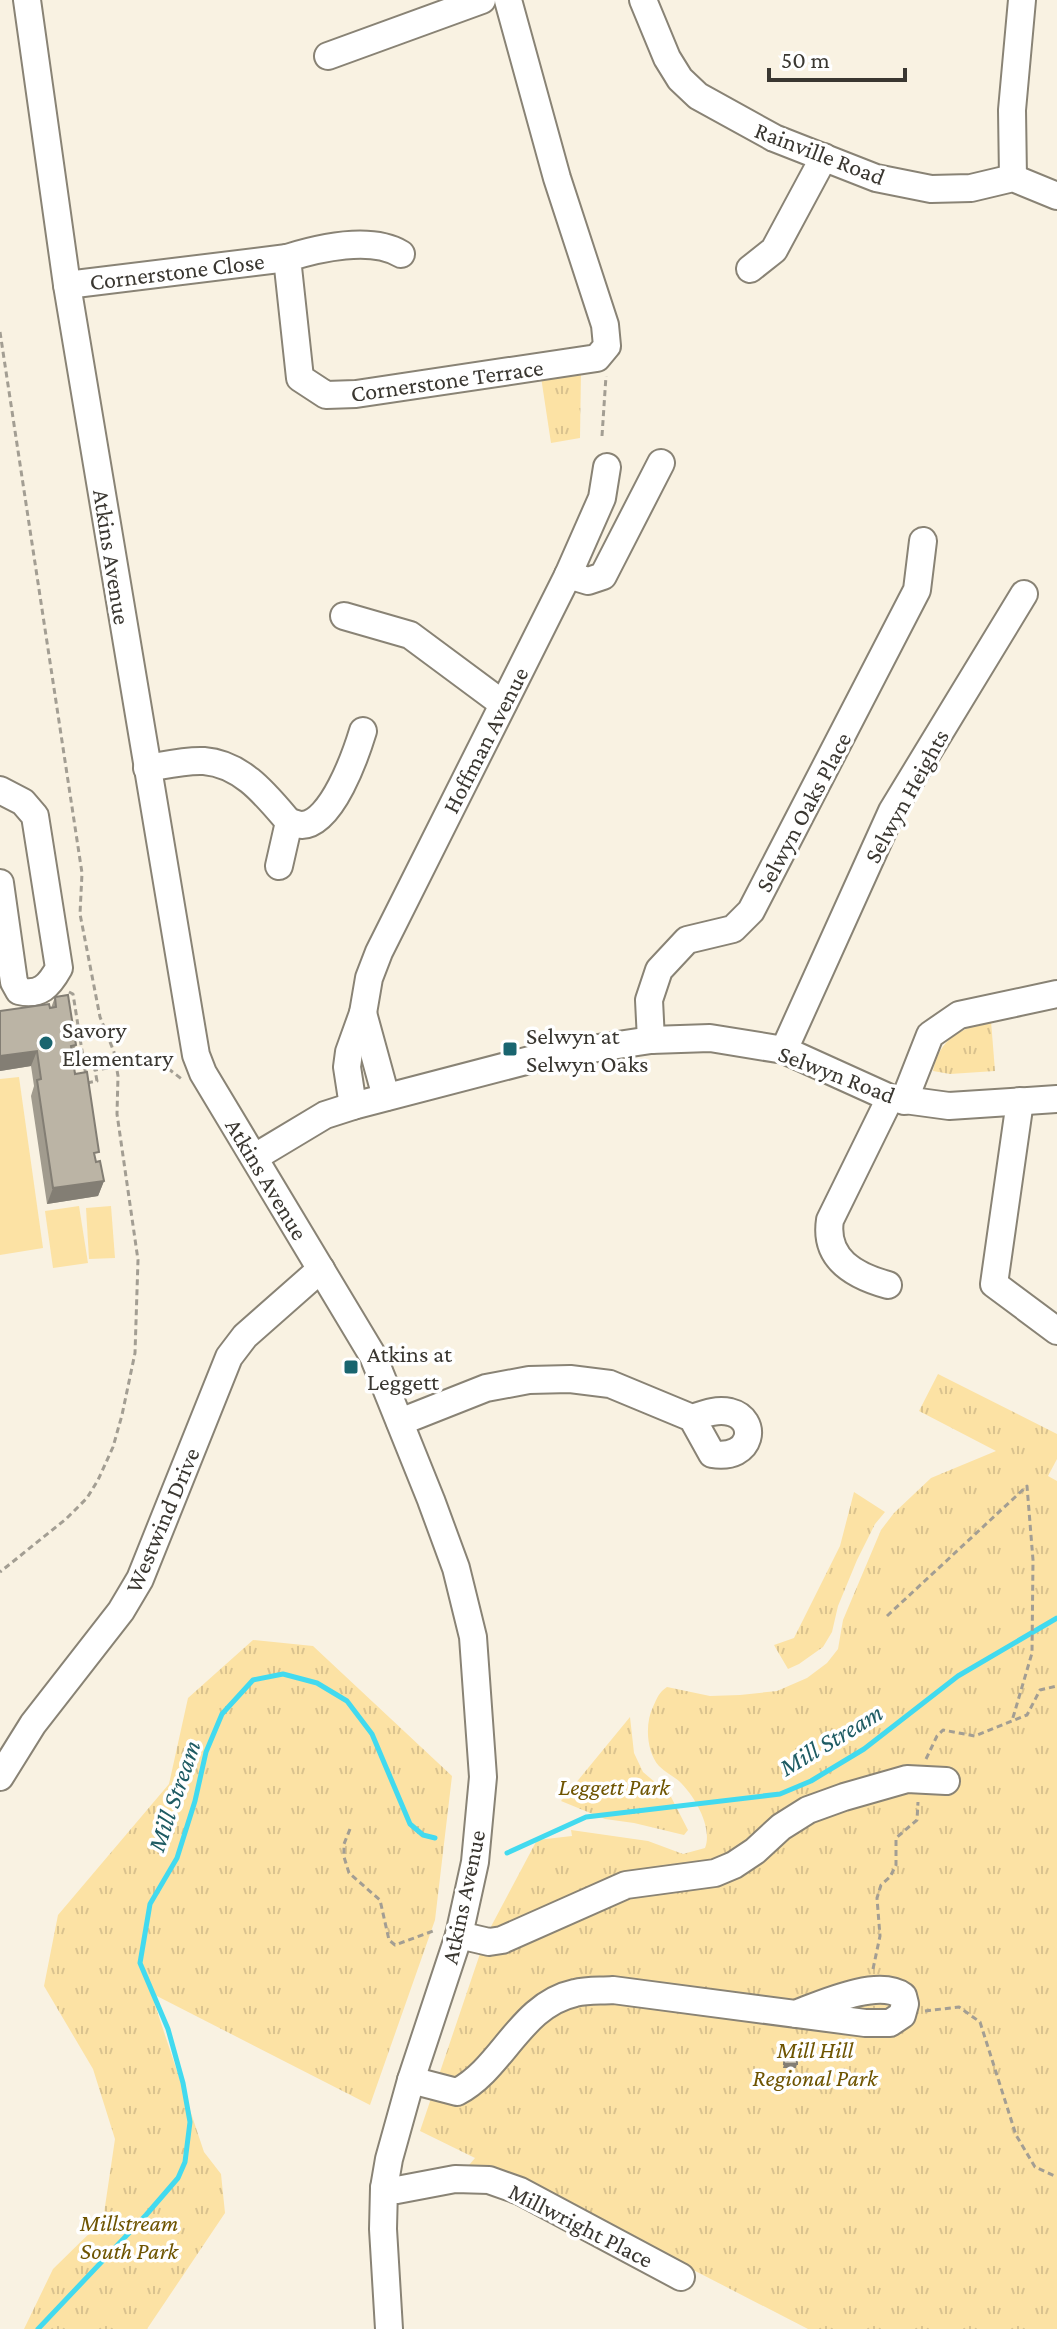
<svg xmlns="http://www.w3.org/2000/svg" width="1057" height="2329" font-family="'Crimson Pro',serif">
<style>
.grass{fill:#fce2a4}
.park{fill:url(#park-tufts)}
.lines{fill:none;stroke-linecap:round;stroke-linejoin:round}
.stream{stroke:#42daef;stroke-width:5}
.minor-casing{stroke:#898375;stroke-width:30}
.path{stroke:#a39e93;stroke-width:3;stroke-dasharray:6 4;stroke-linecap:butt}
.minor{stroke:#fff;stroke-width:26}
.path-bridge{stroke:#a39e93;stroke-width:3;stroke-dasharray:6 4;stroke-linecap:butt}
.wall{fill:#a19b8e}
.shaded-wall{fill:#837e74}
.building{fill:#bbb4a5;stroke:#837e74;stroke-width:2}
.poi-dot{fill:#19656f;stroke:#fff;stroke-width:3}
.labels{text-anchor:middle;dominant-baseline:central;stroke-width:7;stroke-linejoin:round;paint-order:stroke}
.street-label{font-size:24px;fill:#3a3731;stroke:#fff}
.poi-label{font-size:24px;fill:#3a3731;stroke:#fff;text-anchor:start}
.park-label{font-size:24px;font-style:italic;fill:#6e5401;stroke:#fff}
.water-label{font-size:26px;font-style:italic;fill:#1e5b63;stroke:#fff}
</style>
<defs>
<pattern id="park-tufts" width="24" height="20" patternUnits="userSpaceOnUse" patternTransform="scale(2)"><rect width="24" height="20" fill="#fce2a4"/><path d="M3 7l-1-3M5 7V3M7 7l1-3M15 17l-1-3M17 17v-4M19 17l1-3" fill="none" stroke="#d9c28e"/></pattern>
</defs>
<rect width="100%" height="100%" fill="#f9f2e2"/>
<g class="grass">
<polygon points="19,1077 43,1248 0,1255 0,1079"/>
<polygon points="79,1206 88,1263 53,1268 45,1211"/>
<polygon points="111,1206 115,1258 89,1259 86,1208"/>
</g>
<g class="park">
<polygon points="581,371 580,438 551,443 541,377"/>
<path d="M991,1021l4,50 -45,3 -17,-3c6,-33 29,-43 58,-50z"/>
<path d="M938,1374l119,60v25l-9,17 9,5v848h-249l-284,-146 -60,-12 11,-13 -55,-27 66,-195 51,-96 35,-4 -1,-6 77,11 35,13 22,-6c8,-20 -10,-52 -26,-67 -6,-5 -14,-9 -20,-15 -13,-15 -14,-43 -6,-59 4,-9 6,-15 14,-20l43,9 30,-1 37,-4 30,-13 20,-15 11,-14 5,-29 38,-90 13,-17 37,-35 65,-27 -77,-40z"/>
<polygon points="854,1492 885,1512 875,1524 857,1560 838,1606 832,1632 823,1647 799,1664 788,1669 774,1645 794,1638 840,1546"/>
<polygon points="253,1640 313,1646 452,1776 435,1920 370,2105 151,1993 204,2152 221,2174 225,2213 147,2329 24,2329 53,2269 103,2220 115,2139 93,2069 44,1986 58,1915 169,1784 188,1698"/>
<polygon points="630,1717 634,1753 643,1772 670,1795 688,1830 684,1835 634,1823 605,1819 561,1801"/>
</g>
<g class="lines">
<g class="stream">
<polyline points="507,1853 586,1817 780,1794 811,1781 864,1749 958,1676 1057,1618"/>
<polyline points="38,2329 146,2215 178,2178 185,2162 190,2122 183,2083 168,2029 140,1963 150,1904 177,1858 195,1801 206,1752 222,1714 253,1680 283,1674 317,1683 347,1701 372,1734 410,1824 423,1835 435,1838"/>
</g>
<defs>
<g id="minor">
<polyline points="27,0 67,285 196,1055 203,1073 373,1356 431,1500 456,1568 473,1637 483,1777 475,1862 459,1935 411,2080 389,2159 384,2188 383,2229 389,2329"/>
<polyline points="643,0 667,58 680,79 698,96 774,138 876,178 931,189 971,188 1013,178 1057,196"/>
<polyline points="328,56 482,0"/>
<polyline points="1013,178 1012,110 1022,0"/>
<path d="M401,254c-30,-18 -82,-6 -114,4l13,120 26,17 30,-1 241,-36 10,-12 -2,-21 -48,-147 -49,-178"/>
<polyline points="750,269 774,250 824,157"/>
<polyline points="67,285 287,258"/>
<polyline points="568,575 588,581 603,576 661,463"/>
<polyline points="344,616 410,635 503,704"/>
<path d="M147,768c18,-3 39,-8 57,-7 38,3 62,34 85,61l-10,44"/>
<path d="M0,790l23,12 12,14 24,152c-10,18 -19,28 -40,23l-5,-9 -14,-99"/>
<path d="M289,822c5,1 9,3 13,3 30,-1 54,-71 61,-94"/>
<polyline points="363,1013 386,1097"/>
<polyline points="651,1040 649,1000 659,970 687,940 733,929 751,911 917,590 923,541"/>
<polyline points="784,1050 892,811 1024,594"/>
<polyline points="904,1101 930,1035 959,1015 1057,994"/>
<polyline points="1020,1101 994,1284 1057,1331"/>
<polyline points="353,1106 347,1067 349,1052 363,1013 369,978 379,952 568,575 602,498 607,467"/>
<polyline points="255,1157 325,1115 353,1106 545,1056 651,1040 710,1038 784,1050 890,1098 949,1106 1057,1099"/>
<path d="M888,1285c-33,-9 -64,-26 -58,-65l60,-122"/>
<path d="M400,1422l86,-34 43,-8 41,-1 40,5 82,34 20,36c41,7 47,-35 18,-42 -14,-3 -26,2 -38,6"/>
<polyline points="0,1777 33,1724 121,1611 140,1579 229,1357 245,1336 321,1269"/>
<polyline points="459,1935 489,1942 502,1940 626,1885 715,1873 734,1865 755,1851 781,1827 808,1810 844,1797 907,1779 946,1781"/>
<path d="M411,2080l46,12c46,-24 63,-87 118,-99 12,-3 25,-2 38,-3l252,33h25l12,-8 3,-11 -2,-8c-25,-18 -81,8 -108,18"/>
<polyline points="384,2188 397,2190 455,2179 489,2180 520,2191 681,2277"/>
</g>
</defs>
<use href="#minor" class="minor-casing"/>
<g class="path">
<polyline points="0,332 82,873 80,914 100,1017 114,1052 118,1076 117,1114 138,1260 135,1353 122,1415 113,1447 98,1480 87,1498 66,1519 0,1572"/>
<polyline points="602,436 606,376"/>
<polyline points="69,992 73,994 86,1076"/>
<polyline points="80,1039 106,1035"/>
<polyline points="83,1058 93,1057"/>
<polyline points="87,1083 97,1081 95,1070"/>
<polyline points="887,1616 1027,1486 1033,1560 1032,1653 1012,1721"/>
<polyline points="926,1759 937,1736 943,1730 975,1736 1027,1715 1040,1690 1057,1686"/>
<polyline points="350,1829 344,1844 344,1857 349,1873 380,1900 389,1940 395,1945 436,1930"/>
<polyline points="873,1969 880,1936 877,1898 881,1885 890,1877 896,1865 896,1838 917,1820 918,1802"/>
<polyline points="925,2011 959,2007 980,2022 1016,2135 1035,2167 1057,2177"/>
</g>
<use href="#minor" class="minor"/>
<polyline class="path-bridge" points="93,1057 95,1070 157,1060 183,1080"/>
</g>
<polygon class="wall" points="55,997 76,1045 72,1055 75,1074 96,1161 104,1181 98,1196 47,1204 31,1096 34,1086 31,1066 0,1071 0,1011 51,1008"/>
<g class="shaded-wall">
<polygon points="37,1051 31,1066 0,1071 0,1056"/>
<polygon points="104,1181 98,1196 47,1204 53,1188"/>
<polygon points="784,2064 797,2064 796,2068 783,2068"/>
</g>
<g class="building">
<polygon points="68,995 76,1045 71,1046 75,1074 87,1072 99,1152 94,1153 96,1162 100,1161 104,1181 53,1188 37,1080 41,1079 37,1051 0,1056 0,1011 49,1004 50,1008 56,1007 55,997"/>
<polygon points="785,2051 797,2052 797,2064 784,2064"/>
</g>
<g class="poi-dot">
<circle cx="46" cy="1043" r="8"/>
<rect x="502" y="1041" width="16" height="16" rx="4"/>
<rect x="343" y="1359" width="16" height="16" rx="4"/>
</g>
<g class="labels">
<g class="street-label">
<text transform="translate(820 153) rotate(21)">Rainville Road</text>
<text transform="translate(177 271) rotate(-7)">Cornerstone Close</text>
<text transform="translate(447 380) rotate(-8)">Cornerstone Terrace</text>
<text transform="translate(112 557) rotate(81)">Atkins Avenue</text>
<text transform="translate(485 740) rotate(-63)">Hoffman Avenue</text>
<text transform="translate(906 796) rotate(-61)">Selwyn Heights</text>
<text transform="translate(803 812) rotate(-62)">Selwyn Oaks Place</text>
<text transform="translate(837 1074) rotate(21)">Selwyn Road</text>
<text transform="translate(267 1179) rotate(59)">Atkins Avenue</text>
<text transform="translate(162 1520) rotate(-67)">Westwind Drive</text>
<text transform="translate(463 1897) rotate(-78)">Atkins Avenue</text>
<text transform="translate(581 2225) rotate(27)">Millwright Place</text>
</g>
<g class="poi-label">
<text x="62" y="1029">Savory<tspan x="62" dy="28">Elementary</tspan></text>
<text x="526" y="1035">Selwyn at<tspan x="526" dy="28">Selwyn Oaks</tspan></text>
<text x="367" y="1353">Atkins at<tspan x="367" dy="28">Leggett</tspan></text>
</g>
<g class="park-label">
<text x="614" y="1786">Leggett Park</text>
<text x="815" y="2049">Mill Hill<tspan x="815" dy="28">Regional Park</tspan></text>
<text x="129" y="2222">Millstream<tspan x="129" dy="28">South Park</tspan></text>
</g>
<g class="water-label">
<text transform="translate(831 1740) rotate(-31)">Mill Stream</text>
<text transform="translate(174 1796) rotate(-71)">Mill Stream</text>
</g>
</g>
<path d="M769 68v12h136v-12" fill="none" stroke="#3a3731" stroke-width="4"/>
<text x="781" y="68" font-size="24" fill="#3a3731" stroke="#ffffff" stroke-width="6" paint-order="stroke">50 m</text>
</svg>
